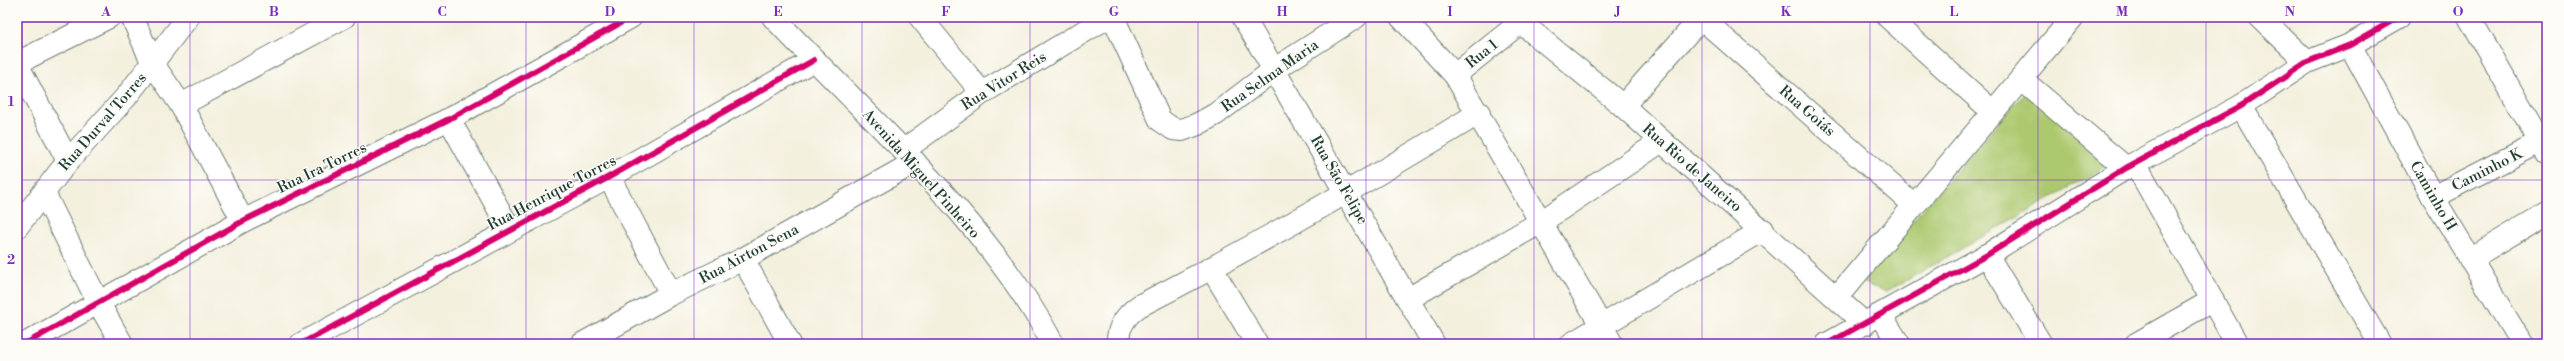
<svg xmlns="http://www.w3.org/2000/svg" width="2564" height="361" font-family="'Libre Bodoni',serif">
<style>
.green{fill:#adc970;stroke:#668352}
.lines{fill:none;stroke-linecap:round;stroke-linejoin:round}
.minor-casing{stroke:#6a7c70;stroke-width:24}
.minor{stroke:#fff;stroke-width:22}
.cycleway-casing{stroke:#fdfcf7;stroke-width:8}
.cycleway{stroke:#d6006c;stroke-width:6}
.grid{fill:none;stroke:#7b2cbf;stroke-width:1;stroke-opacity:0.55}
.labels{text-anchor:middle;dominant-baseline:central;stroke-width:3;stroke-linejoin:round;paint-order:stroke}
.street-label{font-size:15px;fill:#1f3d34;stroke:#fdfcf7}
.neatline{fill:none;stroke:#7b2cbf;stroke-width:1.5}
.grid-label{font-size:13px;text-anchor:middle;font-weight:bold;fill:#7b2cbf}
</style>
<rect width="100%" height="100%" fill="#fdfcf7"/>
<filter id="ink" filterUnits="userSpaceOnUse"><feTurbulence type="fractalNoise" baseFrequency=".025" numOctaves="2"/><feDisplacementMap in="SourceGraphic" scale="8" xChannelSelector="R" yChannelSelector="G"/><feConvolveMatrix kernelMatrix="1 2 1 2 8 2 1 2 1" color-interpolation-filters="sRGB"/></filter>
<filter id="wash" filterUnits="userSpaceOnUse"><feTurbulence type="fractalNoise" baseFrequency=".012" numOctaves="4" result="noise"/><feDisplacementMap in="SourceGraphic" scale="16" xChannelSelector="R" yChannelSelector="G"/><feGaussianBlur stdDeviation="0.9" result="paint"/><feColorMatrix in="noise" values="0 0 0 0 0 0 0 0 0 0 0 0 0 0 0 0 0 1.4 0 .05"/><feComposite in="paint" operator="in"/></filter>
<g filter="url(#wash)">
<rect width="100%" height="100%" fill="#f4f0de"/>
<polygon class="green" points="2027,90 2112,163 1886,292 1860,281"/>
</g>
<g filter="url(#ink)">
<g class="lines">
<defs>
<g id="minor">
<polyline points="132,17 153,64 181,105 243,221"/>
<path d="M773,17c97,103 212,201 280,327"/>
<polyline points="920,17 982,93"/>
<polyline points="1113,17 1160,120 1173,129 1182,130 1198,124 1216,114 1275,69 1356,17"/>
<polyline points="1243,17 1434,344"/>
<polyline points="1401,17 1455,75 1612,344"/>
<polyline points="1514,17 1623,106 1865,324"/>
<polyline points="1700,17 1914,205"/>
<polyline points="1888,17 1992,111"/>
<polyline points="2260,17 2307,62"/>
<polyline points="2469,17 2547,154"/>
<polyline points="2350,45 2433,197 2522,344"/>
<polyline points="17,63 109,17"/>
<polyline points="17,64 68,161"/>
<polyline points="1455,75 1527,17"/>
<polyline points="2021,79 2126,168"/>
<polyline points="181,105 344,17"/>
<polyline points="1623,106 1702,17"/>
<polyline points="2241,106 2380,344"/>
<polyline points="449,119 510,230"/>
<polyline points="904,150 982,93 1108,17"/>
<polyline points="2136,165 2237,344"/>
<polyline points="609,177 671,294"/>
<polyline points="44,193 98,302 122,344"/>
<polyline points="2433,197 2540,142"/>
<polyline points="17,227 68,161 126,97 188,17"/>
<polyline points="1987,255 2041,344"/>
<polyline points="743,259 790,344"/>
<polyline points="2470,259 2547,213"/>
<polyline points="1212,269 1257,344"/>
<polyline points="1837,297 2073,17"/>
<polyline points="1408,299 1541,222 1660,142"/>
<polyline points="1881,315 1899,344"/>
<polyline points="25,344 243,221 449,119 631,17"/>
<polyline points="301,344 609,177 814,60"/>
<polyline points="582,344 671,294 743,259 915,162"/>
<path d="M1118,344c-1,-16 8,-29 21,-38 116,-59 229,-125 340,-193"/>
<polyline points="1571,344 1763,230"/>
<polyline points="1827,344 1987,255 2126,168 2241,106 2307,62 2350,45 2399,17"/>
<polyline points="2136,344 2213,300"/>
</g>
</defs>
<use href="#minor" class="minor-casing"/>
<use href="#minor" class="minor"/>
<defs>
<g id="cycleway">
<polyline points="25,344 243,221 449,119 631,17"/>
<polyline points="301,344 609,177 814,60"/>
<polyline points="1827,344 1987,255 2126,168 2241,106 2307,62 2350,45 2399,17"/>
</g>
</defs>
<use href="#cycleway" class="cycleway-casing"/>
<use href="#cycleway" class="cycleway"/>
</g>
</g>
<path class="grid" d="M190,17v327M358,17v327M526,17v327M694,17v327M862,17v327M1030,17v327M1198,17v327M1366,17v327M1534,17v327M1702,17v327M1870,17v327M2038,17v327M2206,17v327M2374,17v327M17,180h2530"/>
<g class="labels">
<g class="street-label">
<text transform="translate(1482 54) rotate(-39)">Rua 1</text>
<text transform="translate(1270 76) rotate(-35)">Rua Selma Maria</text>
<text transform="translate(1004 81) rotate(-32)">Rua Vitor Reis</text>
<text transform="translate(1807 111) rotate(41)">Rua Goiás</text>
<text transform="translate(103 122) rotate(-49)">Rua Durval Torres</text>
<text transform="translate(322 168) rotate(-26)">Rua Ira Torres</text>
<text transform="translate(1692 168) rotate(41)">Rua Rio de Janeiro</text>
<text transform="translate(2487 170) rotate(-27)">Caminho K</text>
<text transform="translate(921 174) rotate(48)">Avenida Miguel Pinheiro</text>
<text transform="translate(1339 180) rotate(60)">Rua São Felipe</text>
<text transform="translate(552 193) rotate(-28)">Rua Henrique Torres</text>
<text transform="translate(2433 196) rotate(60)">Caminho H</text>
<text transform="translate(749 254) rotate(-28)">Rua Airton Sena</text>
</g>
</g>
<rect width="2564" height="361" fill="none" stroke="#fdfcf7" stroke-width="44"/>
<rect x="22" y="22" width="2520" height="317" class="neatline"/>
<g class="grid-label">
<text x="106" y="16">A</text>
<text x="274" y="16">B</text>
<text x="442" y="16">C</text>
<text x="610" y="16">D</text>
<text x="778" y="16">E</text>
<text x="946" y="16">F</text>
<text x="1114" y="16">G</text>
<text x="1282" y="16">H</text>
<text x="1450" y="16">I</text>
<text x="1618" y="16">J</text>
<text x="1786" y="16">K</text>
<text x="1954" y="16">L</text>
<text x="2122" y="16">M</text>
<text x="2290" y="16">N</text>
<text x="2458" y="16">O</text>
<text x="11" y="106">1</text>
<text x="11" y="264">2</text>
</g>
</svg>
